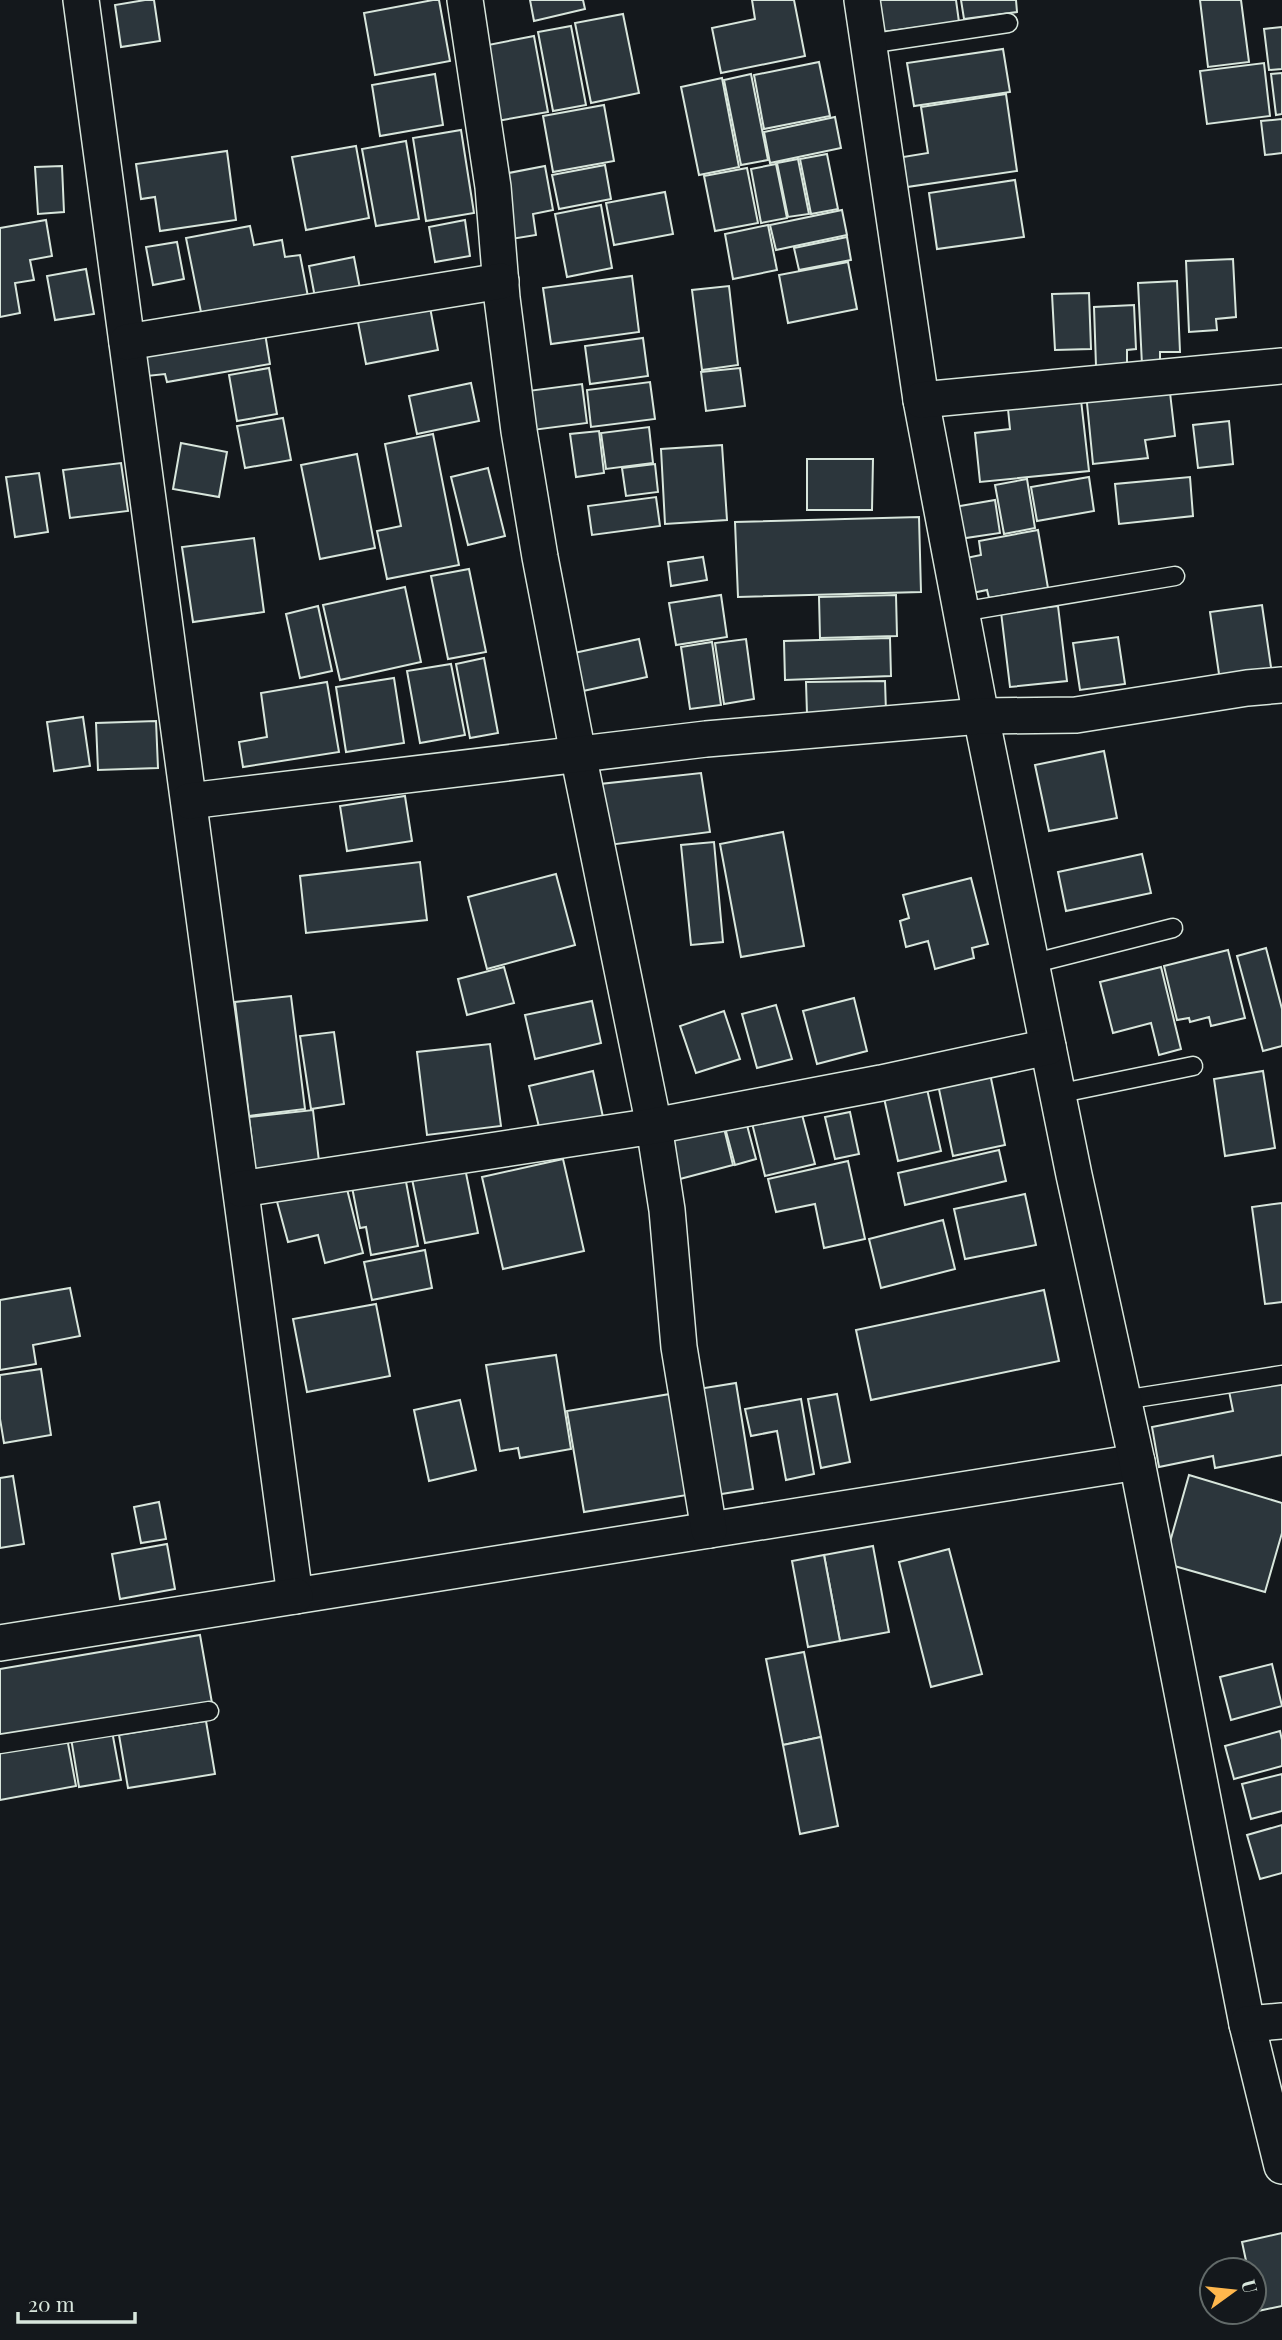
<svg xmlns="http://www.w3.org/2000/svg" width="1282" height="2340" font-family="'Playfair Display',serif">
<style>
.building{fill:#2c363c;stroke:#d8e6dc;stroke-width:2}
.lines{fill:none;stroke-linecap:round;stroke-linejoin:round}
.lane-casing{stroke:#d8e6dc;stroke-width:21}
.street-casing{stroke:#d8e6dc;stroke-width:38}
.lane{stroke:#14181c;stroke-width:18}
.street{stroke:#14181c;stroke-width:35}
</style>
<rect width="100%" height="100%" fill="#14181c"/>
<g class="building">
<polygon points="145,0 154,0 160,41 121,47 115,5"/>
<polygon points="433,0 439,0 450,61 375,75 364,13"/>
<polygon points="530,0 583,0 585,9 534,21"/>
<polygon points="752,0 794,0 805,56 721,73 712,28 755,19"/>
<polygon points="879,0 956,0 959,22 882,32"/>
<polygon points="961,0 1016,0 1017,12 964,19"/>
<polygon points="1200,0 1241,0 1249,62 1208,67"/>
<polygon points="623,14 639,93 591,103 575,23"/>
<polygon points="571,26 586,105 553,111 538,32"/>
<polygon points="1282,27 1282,69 1269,70 1264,29"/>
<polygon points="534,36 548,112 497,121 483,46"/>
<polygon points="1003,49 1010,92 914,106 907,63"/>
<polygon points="819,62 830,116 764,129 754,75"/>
<polygon points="1264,63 1270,116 1207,124 1200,71"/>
<polygon points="1282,73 1282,114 1276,115 1271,74"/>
<polygon points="435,74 443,125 380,136 372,85"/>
<polygon points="751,74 768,160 741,165 724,80"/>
<polygon points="722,78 739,167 699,175 681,87"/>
<polygon points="1006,94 1017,171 907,187 903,157 928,153 921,107"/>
<polygon points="604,105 614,161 553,172 543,116"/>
<polygon points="835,117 841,148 770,163 764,132"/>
<polygon points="1282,119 1282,153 1265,155 1261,121"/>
<polygon points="461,130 474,213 426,221 413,138"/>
<polygon points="406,141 419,219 376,226 362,149"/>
<polygon points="356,146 369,218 306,230 292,157"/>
<polygon points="227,151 236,220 160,231 155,197 141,199 136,164"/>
<polygon points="827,154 838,209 811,214 800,159"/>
<polygon points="798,159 809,214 788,217 777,163"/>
<polygon points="776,164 787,218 761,223 751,169"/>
<polygon points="605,165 611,199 559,209 552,175"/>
<polygon points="62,166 64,212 38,214 35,167"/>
<polygon points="545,166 553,210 533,214 536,235 505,240 493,176"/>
<polygon points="747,168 758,223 715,231 704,176"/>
<polygon points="1015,180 1024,237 937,249 929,193"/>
<polygon points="665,192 673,234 614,245 606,203"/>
<polygon points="601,205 612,268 567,277 555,214"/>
<polygon points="842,210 847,235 776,250 770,225"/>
<polygon points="46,220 52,256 30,260 34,280 15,283 20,313 0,317 0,228"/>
<polygon points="465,220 470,256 435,262 429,227"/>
<polygon points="768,225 777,270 733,279 725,234"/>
<polygon points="250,226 254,245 282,240 285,257 300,255 310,307 204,327 186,238"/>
<polygon points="847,237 851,260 799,270 794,248"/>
<polygon points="177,242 184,279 153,285 146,247"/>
<polygon points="354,257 362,299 317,308 309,266"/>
<polygon points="1233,259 1236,317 1216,319 1217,330 1189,332 1186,261"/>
<polygon points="848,262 857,309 788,323 779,275"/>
<polygon points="86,269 94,314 55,320 47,276"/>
<polygon points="632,276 639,332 551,344 543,288"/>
<polygon points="1177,281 1180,352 1160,352 1160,364 1142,365 1138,283"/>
<polygon points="729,286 738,365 702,370 692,290"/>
<polygon points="1089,293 1091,349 1055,350 1052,294"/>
<polygon points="429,302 438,350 366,364 357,317"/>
<polygon points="1134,305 1136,349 1127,350 1127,364 1096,366 1094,307"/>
<polygon points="263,321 270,364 167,382 165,374 147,376 143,350"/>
<polygon points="643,338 648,376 590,384 585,346"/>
<polygon points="269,368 277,414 237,421 229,375"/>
<polygon points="740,368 745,406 706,411 701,372"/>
<polygon points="650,382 655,419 591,427 587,390"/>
<polygon points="471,383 479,421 417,434 409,396"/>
<polygon points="582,384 587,423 525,431 520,392"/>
<polygon points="1169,384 1175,436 1145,440 1148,458 1093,464 1086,393"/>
<polygon points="1080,391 1089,471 980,482 975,433 1010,429 1007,399"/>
<polygon points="283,418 291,460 245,468 237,426"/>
<polygon points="1229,421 1233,464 1198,468 1193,425"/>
<polygon points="649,427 653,463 606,469 601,433"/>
<polygon points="599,431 604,473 576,477 570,434"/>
<polygon points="433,434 459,565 387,579 377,531 401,526 385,444"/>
<polygon points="181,443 227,452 219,497 173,489"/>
<polygon points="722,445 727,520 665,524 661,449"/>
<polygon points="357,454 375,548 320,559 301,465"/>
<polygon points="807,459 873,459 872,510 807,510"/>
<polygon points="121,463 128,511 70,518 63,470"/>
<polygon points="655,464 658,492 626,496 622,468"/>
<polygon points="488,468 505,536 468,545 451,477"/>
<polygon points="39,473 48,532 15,537 6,477"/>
<polygon points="1089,477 1094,511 1037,521 1031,487"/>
<polygon points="1190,477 1193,516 1119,524 1115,484"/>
<polygon points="1027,479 1035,528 1004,534 995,485"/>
<polygon points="656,497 660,526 592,535 588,506"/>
<polygon points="995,500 1000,533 959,539 954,507"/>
<polygon points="919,517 921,592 738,597 735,522"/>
<polygon points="1038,530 1048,588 989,598 987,590 972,593 966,558 981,555 979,541"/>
<polygon points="254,538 264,612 193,622 182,547"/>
<polygon points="703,557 707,580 671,586 668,562"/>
<polygon points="469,569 486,652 448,659 431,576"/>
<polygon points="405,587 421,662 340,680 323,605"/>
<polygon points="721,595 727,637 676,645 669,603"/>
<polygon points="896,595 897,636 820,638 819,597"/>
<polygon points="1262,605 1272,674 1220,681 1210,612"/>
<polygon points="318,606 332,671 300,678 286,614"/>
<polygon points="1058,606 1067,681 1010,687 1001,612"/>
<polygon points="1118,637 1125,684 1080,690 1073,643"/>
<polygon points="890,638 891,676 785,680 784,641"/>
<polygon points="639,639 647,677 583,691 574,653"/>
<polygon points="746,639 754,699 724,704 715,643"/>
<polygon points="712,642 721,705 690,709 681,647"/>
<polygon points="484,658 498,733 470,738 456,664"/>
<polygon points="451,664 465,735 420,743 407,671"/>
<polygon points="394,678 404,743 346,752 336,687"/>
<polygon points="885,681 886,712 807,714 806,682"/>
<polygon points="327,682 339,752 243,767 239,742 267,737 261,693"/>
<polygon points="83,717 90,766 54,771 47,722"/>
<polygon points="156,721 158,768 98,770 96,723"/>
<polygon points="1104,751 1117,818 1049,831 1035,765"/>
<polygon points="701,773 710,832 601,846 591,785"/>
<polygon points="405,796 412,841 347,851 340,806"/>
<polygon points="783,832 804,946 741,957 720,844"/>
<polygon points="714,842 723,942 691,945 681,845"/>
<polygon points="1142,854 1151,893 1066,911 1058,872"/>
<polygon points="420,862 427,920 306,933 300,876"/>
<polygon points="556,874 575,945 487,969 468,897"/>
<polygon points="971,878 988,944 972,948 974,958 935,969 928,941 906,947 900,921 909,918 903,895"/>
<polygon points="1266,948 1282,1009 1282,1046 1263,1051 1237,956"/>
<polygon points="1228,950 1245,1018 1211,1026 1209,1017 1190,1022 1189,1018 1177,1020 1164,966"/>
<polygon points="504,967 514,1003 467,1015 458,979"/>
<polygon points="1161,967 1181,1049 1159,1055 1151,1023 1113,1033 1100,982"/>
<polygon points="291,996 305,1109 249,1116 235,1002"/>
<polygon points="854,998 867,1051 817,1064 803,1011"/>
<polygon points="592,1001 601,1043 535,1059 525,1015"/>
<polygon points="776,1005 792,1059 757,1068 742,1014"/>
<polygon points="724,1011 740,1059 696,1073 680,1026"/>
<polygon points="334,1032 344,1104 311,1109 300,1036"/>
<polygon points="490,1044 501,1126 427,1135 417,1052"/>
<polygon points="988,1064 1005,1145 953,1156 936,1075"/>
<polygon points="593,1071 603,1117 540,1131 529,1086"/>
<polygon points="1263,1071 1275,1148 1225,1156 1214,1079"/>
<polygon points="927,1089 941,1151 898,1161 884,1098"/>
<polygon points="799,1103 815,1164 765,1176 750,1115"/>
<polygon points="313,1110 320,1170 256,1177 249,1117"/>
<polygon points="850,1112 859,1154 835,1159 825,1117"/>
<polygon points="744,1114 756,1159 735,1165 723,1120"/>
<polygon points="722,1120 733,1165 680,1179 668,1134"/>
<polygon points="999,1150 1006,1181 905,1205 898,1173"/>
<polygon points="563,1159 584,1251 503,1269 482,1177"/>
<polygon points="848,1161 865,1239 824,1248 815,1204 776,1212 768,1179"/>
<polygon points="464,1163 478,1233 425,1243 411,1174"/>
<polygon points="404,1171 418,1246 371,1255 366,1227 360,1228 351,1182"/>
<polygon points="345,1181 363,1253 325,1263 318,1235 288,1242 276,1198"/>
<polygon points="1025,1194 1036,1245 965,1259 954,1209"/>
<polygon points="1282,1203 1282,1302 1265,1304 1252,1207"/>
<polygon points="943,1220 955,1269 881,1288 869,1239"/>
<polygon points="425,1250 432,1288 372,1300 364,1262"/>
<polygon points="70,1288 80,1336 33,1345 36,1364 0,1370 0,1300"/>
<polygon points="1044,1290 1059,1361 871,1400 856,1330"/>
<polygon points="376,1304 390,1376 307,1392 293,1319"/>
<polygon points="556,1355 571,1449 520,1458 518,1448 500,1451 486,1365"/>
<polygon points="41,1369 51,1435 4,1443 0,1419 0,1375"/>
<polygon points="1282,1381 1282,1455 1215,1468 1213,1456 1159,1467 1152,1427 1233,1411 1229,1391"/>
<polygon points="736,1383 753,1489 709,1496 692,1390"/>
<polygon points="676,1393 693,1494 584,1512 567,1411"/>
<polygon points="837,1394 850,1462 821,1468 808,1399"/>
<polygon points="801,1399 814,1474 786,1480 777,1431 751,1436 745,1409"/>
<polygon points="460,1400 476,1470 429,1481 414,1410"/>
<polygon points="1189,1475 1282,1503 1282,1533 1265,1592 1164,1563"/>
<polygon points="13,1476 24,1544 0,1548 0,1478"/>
<polygon points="159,1502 166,1539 141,1543 134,1507"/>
<polygon points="167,1544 175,1589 120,1599 112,1554"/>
<polygon points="873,1546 889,1632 840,1641 824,1555"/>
<polygon points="949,1549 982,1674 931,1687 899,1562"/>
<polygon points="824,1555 840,1641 808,1647 792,1561"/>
<polygon points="200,1635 212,1703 0,1738 0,1669"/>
<polygon points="804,1652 821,1737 783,1745 766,1659"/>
<polygon points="1272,1664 1282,1706 1231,1720 1220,1677"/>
<polygon points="206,1721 215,1774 128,1788 119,1735"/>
<polygon points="112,1731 121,1780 79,1787 71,1738"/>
<polygon points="1280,1731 1282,1740 1282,1766 1234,1779 1225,1746"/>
<polygon points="821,1737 838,1826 800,1834 783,1745"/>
<polygon points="67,1738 76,1786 0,1800 0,1750"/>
<polygon points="1282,1774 1282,1811 1251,1819 1242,1784"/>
<polygon points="1282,1825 1282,1873 1260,1879 1247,1835"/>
<polygon points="1282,2233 1282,2306 1258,2311 1254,2294 1254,2270 1248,2270 1242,2242"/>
</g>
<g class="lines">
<defs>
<g id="lane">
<polyline points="868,44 1008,23"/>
<polyline points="961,612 1175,576"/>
<polyline points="1031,964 1173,928"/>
<polyline points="1057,1094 1193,1066"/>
<polyline points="1123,1400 1282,1375"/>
<polyline points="0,1744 209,1711"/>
</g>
<g id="street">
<polyline points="81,0 295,1596 1137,1462"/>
<polyline points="465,0 493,187 502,298 519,431 540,557 578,754 654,1126 667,1210 679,1347 709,1530"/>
<polyline points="862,0 921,400 981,716 1074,1175 1137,1462 1247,2024 1282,2166"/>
<polyline points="127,342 501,281"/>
<polyline points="921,400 1282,366"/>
<polyline points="189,801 706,739 981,716 1076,715 1247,688 1282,685"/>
<polyline points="241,1189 654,1126 881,1083 1048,1047"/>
<polyline points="0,1643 295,1596"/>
<polyline points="1247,2024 1282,2021"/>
</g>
</defs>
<use href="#lane" class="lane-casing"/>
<use href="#street" class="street-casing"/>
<use href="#lane" class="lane"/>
<use href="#street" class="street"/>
</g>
<g transform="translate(1233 2291) rotate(75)"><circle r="33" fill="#14181c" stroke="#626a69" stroke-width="2"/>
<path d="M0-5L12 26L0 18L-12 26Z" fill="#ffb74d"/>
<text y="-10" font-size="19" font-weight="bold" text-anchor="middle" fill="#d8e6dc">U</text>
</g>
<path d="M18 2312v10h117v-10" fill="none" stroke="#d8e6dc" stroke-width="3.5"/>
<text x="28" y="2312" font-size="21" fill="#d8e6dc" stroke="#14181c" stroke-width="5" paint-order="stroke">20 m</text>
</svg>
